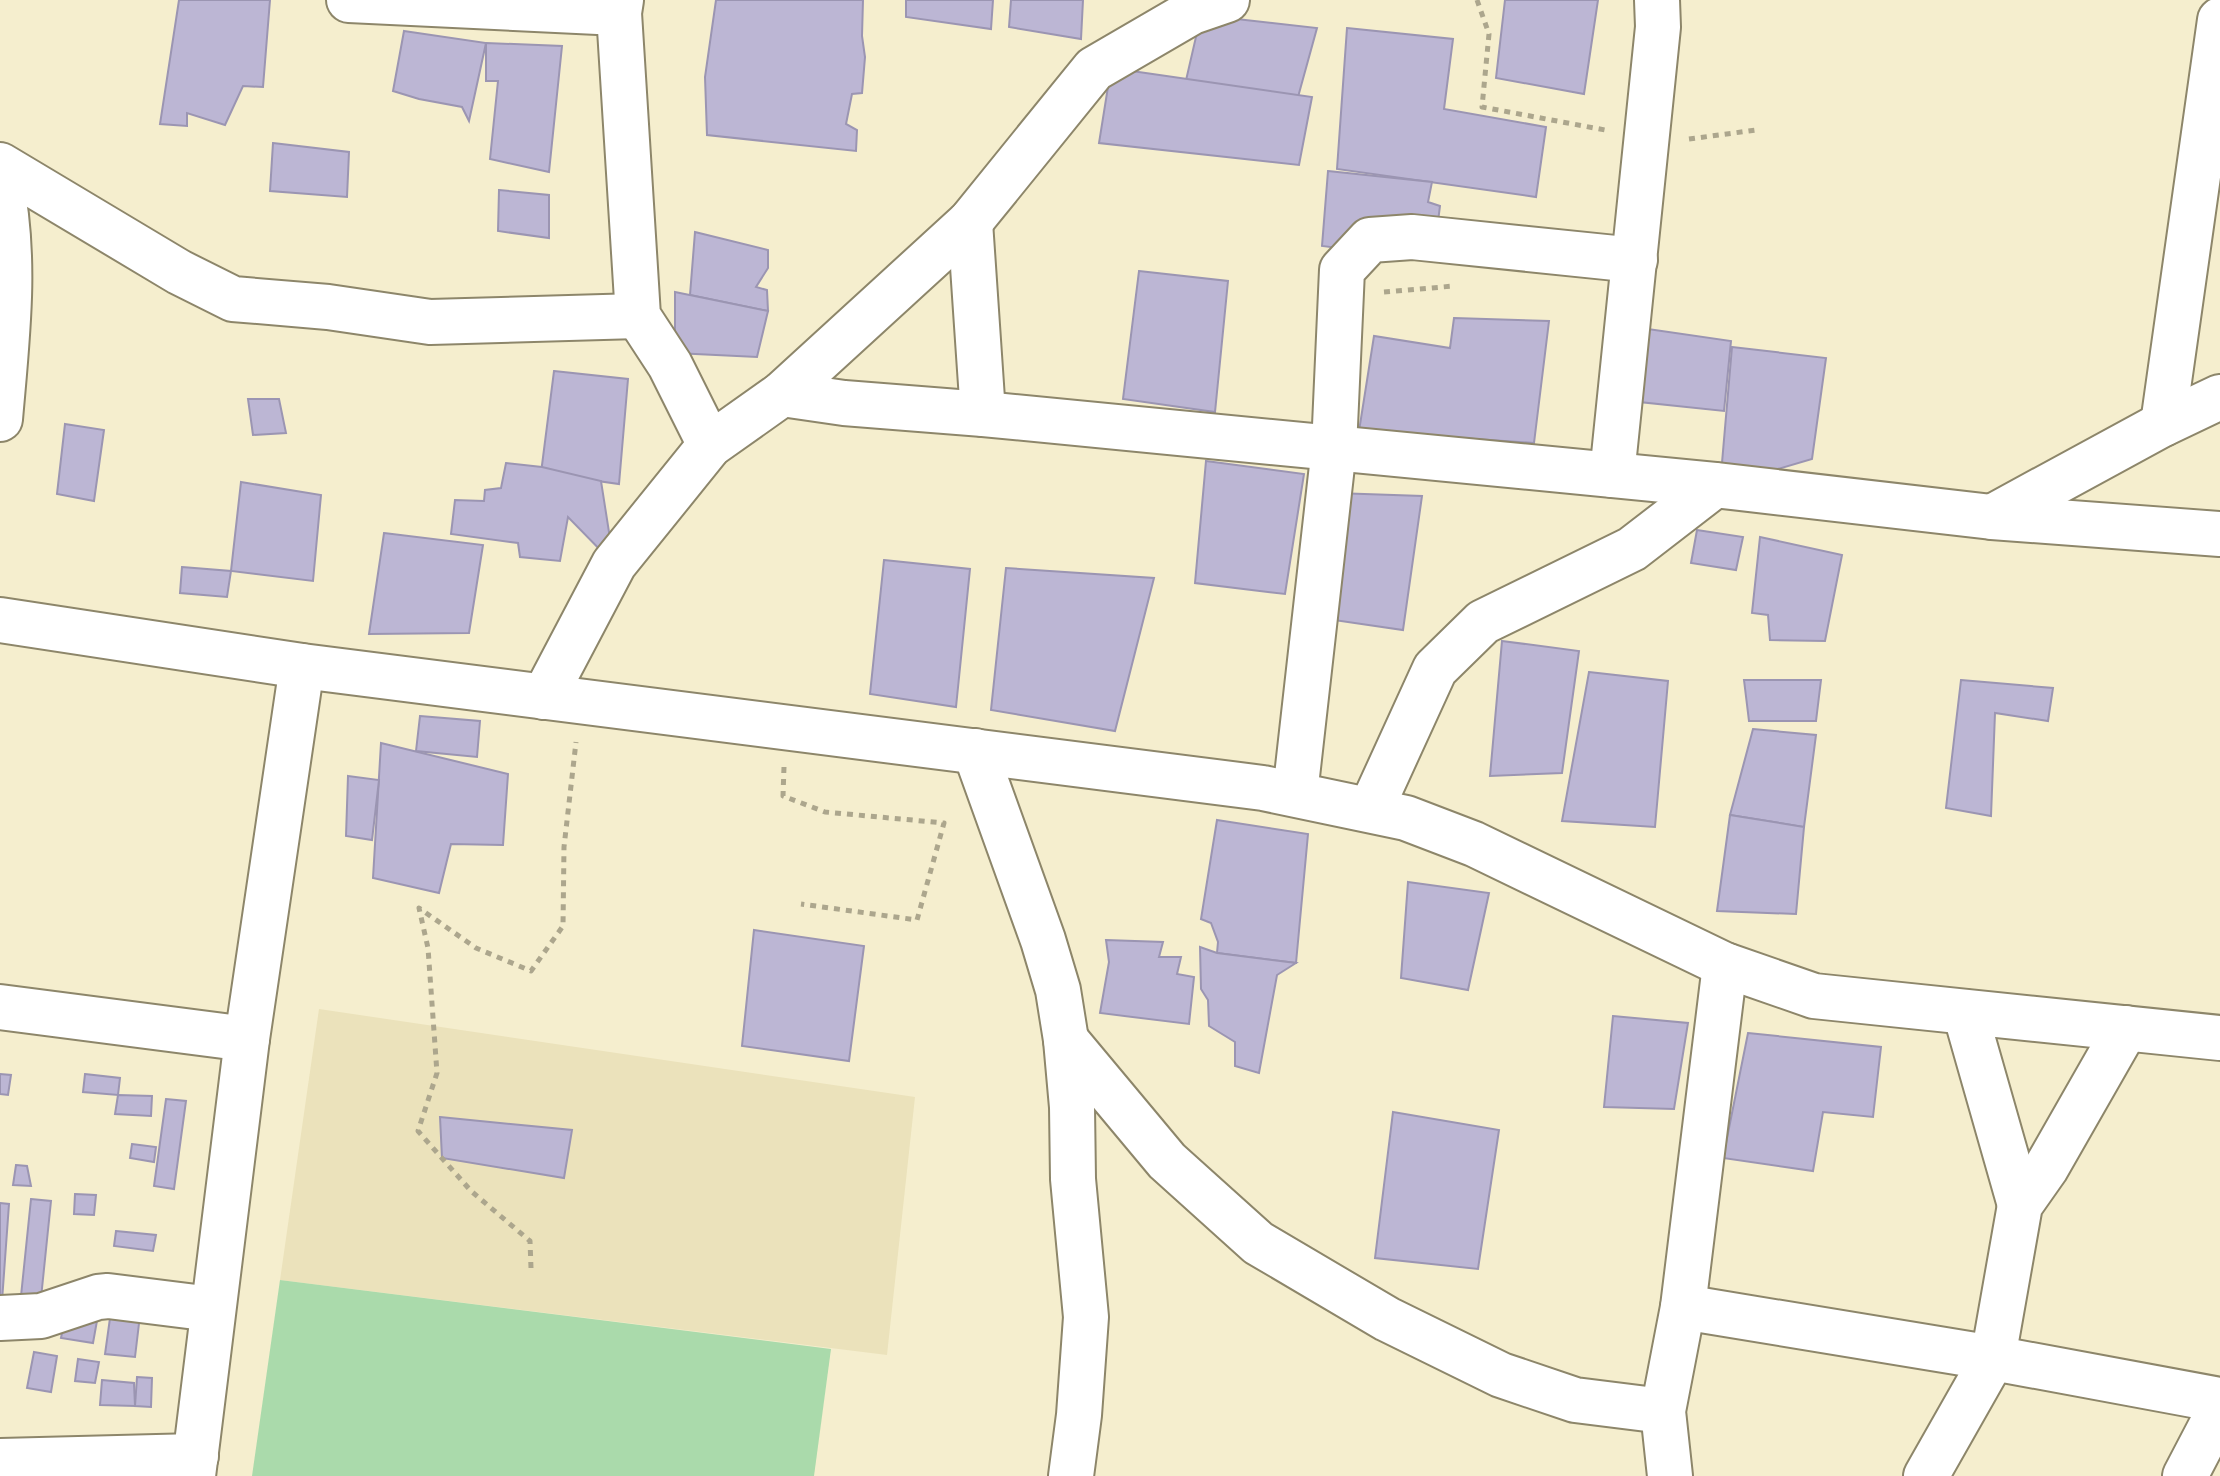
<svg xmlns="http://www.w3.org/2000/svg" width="2220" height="1476" font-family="'Fira Sans Condensed',sans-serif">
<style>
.built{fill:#ebe2bb}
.green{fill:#aadaab}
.building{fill:#bcb6d4;stroke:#9b95b2;stroke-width:2}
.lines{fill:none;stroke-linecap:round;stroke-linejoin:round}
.minor-casing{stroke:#8d866a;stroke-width:48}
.major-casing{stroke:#8d866a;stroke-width:48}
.path{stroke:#aca68d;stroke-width:5;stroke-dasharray:6 6;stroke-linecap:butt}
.minor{stroke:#fff;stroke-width:44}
.major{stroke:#fff;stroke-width:44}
</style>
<rect width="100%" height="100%" fill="#f5eece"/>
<polygon class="built" points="319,1009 915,1097 887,1355 280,1280"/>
<polygon class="green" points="280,1280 831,1349 814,1476 252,1476"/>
<g class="building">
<polygon points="179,0 270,0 263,87 243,86 225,125 187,113 187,126 160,124"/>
<polygon points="716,0 863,0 862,36 865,57 862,93 852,94 846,124 857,130 856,151 707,135 705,77"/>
<polygon points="906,0 993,0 991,29 906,17"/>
<polygon points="1011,0 1083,0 1081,39 1009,27"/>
<polygon points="1505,0 1598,0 1584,94 1496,78"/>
<polygon points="1201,15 1317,28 1298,97 1184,89"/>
<polygon points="1347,28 1453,39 1444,109 1546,127 1536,197 1337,169"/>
<polygon points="404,31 486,43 469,121 462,107 419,99 393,91"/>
<polygon points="486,43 562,46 549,172 490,159 498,81 486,81"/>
<polygon points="1111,68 1312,97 1299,165 1099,143"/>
<polygon points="273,143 349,152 347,197 270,191"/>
<polygon points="1328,171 1432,182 1428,202 1440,206 1433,260 1322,246"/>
<polygon points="499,190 549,195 549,238 498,231"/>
<polygon points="695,232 768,250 768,268 756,287 767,290 768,311 690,295"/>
<polygon points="1139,271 1228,281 1215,412 1123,399"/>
<polygon points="675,292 768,311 757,357 675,353"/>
<polygon points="1454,318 1549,321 1534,443 1359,431 1374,336 1450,348"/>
<polygon points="1641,328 1731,341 1724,411 1630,401"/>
<polygon points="1732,347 1826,358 1812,459 1720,486"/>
<polygon points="554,371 628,379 619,484 541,473"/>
<polygon points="248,399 279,399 286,433 253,435"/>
<polygon points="65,424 104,430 94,501 57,494"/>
<polygon points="1206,461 1304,474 1285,594 1195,583"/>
<polygon points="506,463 542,467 601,481 614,564 568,517 560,561 520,557 518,543 451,534 455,500 484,501 485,490 501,488"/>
<polygon points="241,482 321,495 313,581 231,571"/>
<polygon points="1335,493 1422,496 1403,630 1320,618"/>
<polygon points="1697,530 1743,537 1736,570 1691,563"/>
<polygon points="384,533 483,545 469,633 369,634"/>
<polygon points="1760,537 1842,555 1825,641 1770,640 1768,615 1752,613"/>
<polygon points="884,560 970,569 956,707 870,694"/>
<polygon points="182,567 231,571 227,597 180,593"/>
<polygon points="1006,568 1154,578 1115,731 991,710"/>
<polygon points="1502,641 1579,651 1562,773 1490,776"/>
<polygon points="1589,672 1668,681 1655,827 1562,821"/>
<polygon points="1744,680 1821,680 1816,721 1749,721"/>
<polygon points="1961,680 2053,688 2048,721 1995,713 1991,816 1946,808"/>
<polygon points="420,716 480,721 477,757 416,751"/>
<polygon points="1753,729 1816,735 1804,827 1730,815"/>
<polygon points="381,743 508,774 503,845 451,844 439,893 373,878"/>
<polygon points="348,776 379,780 372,840 346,836"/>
<polygon points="1730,815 1804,827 1796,914 1717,911"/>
<polygon points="1217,820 1308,834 1296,963 1217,953 1218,942 1211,923 1201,919"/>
<polygon points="1408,882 1489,893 1468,990 1401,978"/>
<polygon points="754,930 864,946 849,1061 742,1046"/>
<polygon points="1106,940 1163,942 1159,957 1181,957 1177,974 1194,977 1189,1024 1100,1013 1109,962"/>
<polygon points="1200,947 1217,953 1296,963 1277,975 1259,1073 1235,1066 1235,1042 1209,1026 1208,1000 1201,989"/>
<polygon points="1613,1016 1688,1023 1674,1109 1604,1107"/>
<polygon points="1748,1033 1881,1047 1873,1117 1823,1112 1813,1171 1723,1158"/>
<polygon points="0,1074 11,1075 8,1095 0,1094"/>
<polygon points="85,1074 120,1078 118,1095 83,1092"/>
<polygon points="118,1095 152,1096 151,1116 115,1114"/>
<polygon points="166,1099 186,1101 174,1189 154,1186"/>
<polygon points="1393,1112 1499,1130 1478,1269 1375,1258"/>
<polygon points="440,1117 572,1130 564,1178 442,1158"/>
<polygon points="132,1144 156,1147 154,1162 130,1158"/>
<polygon points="16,1165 27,1166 31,1186 13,1185"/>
<polygon points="75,1194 96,1195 94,1215 74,1214"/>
<polygon points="31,1199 51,1201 41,1298 21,1296"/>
<polygon points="0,1203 9,1204 2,1301 0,1301"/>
<polygon points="116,1231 156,1235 153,1251 114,1246"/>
<polygon points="69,1298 100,1304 93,1343 61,1338"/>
<polygon points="111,1311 140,1315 135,1357 105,1354"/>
<polygon points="34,1352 57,1356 51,1392 27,1388"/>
<polygon points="78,1359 99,1362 95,1383 75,1381"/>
<polygon points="137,1377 152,1378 151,1407 135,1406"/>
<polygon points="102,1380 134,1383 135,1406 100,1405"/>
</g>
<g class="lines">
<defs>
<g id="minor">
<polyline points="349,0 619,13"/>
<polyline points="621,0 619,13 638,316 670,365 710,445"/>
<polyline points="0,165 179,272 233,299 328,307 430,322 638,316"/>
<polyline points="970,222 983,414"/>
<polyline points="782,394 844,403 983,414 1715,485 1992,517 2220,534"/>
<polyline points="2163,424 2220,20"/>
<polyline points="1612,475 1658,27 1657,0"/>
<polyline points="1992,517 2163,424 2220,397"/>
<polyline points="0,620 302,666 1263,788 1406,818 1474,844 1725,965 1814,996 2220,1038"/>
<polyline points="544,697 614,564 710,445 782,394 970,222 1094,69 1192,12 1227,0"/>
<polyline points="975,751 1043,940 1058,990 1066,1040 1072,1107 1073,1179 1086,1317 1079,1415 1071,1476"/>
<polyline points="1295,794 1334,448 1342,270 1370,240 1412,237 1635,260"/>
<polyline points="1371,809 1435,669 1483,622 1632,549 1715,485"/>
<polyline points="1965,1012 2020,1205"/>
<polyline points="247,1039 302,666"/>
<polyline points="1066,1040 1167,1161 1258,1243 1387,1319 1501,1375 1575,1400 1663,1411"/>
<polyline points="1683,1307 1993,1358 2220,1400"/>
<polyline points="0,1318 41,1316 98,1297 108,1296 212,1309"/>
<polyline points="0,1461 196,1456"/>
<polyline points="1670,1476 1663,1411 1683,1307 1725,965"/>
<polyline points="1926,1476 1993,1358 2020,1205 2046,1168 2126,1028"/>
<polyline points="2185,1476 2220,1409"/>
</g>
<g id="major">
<path d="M0,178c17,81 7,160 0,241"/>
<polyline points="0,1007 247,1039 193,1476"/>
</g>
</defs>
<use href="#minor" class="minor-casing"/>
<use href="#major" class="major-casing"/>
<g class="path">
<polyline points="1477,0 1489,34 1482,107 1605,130"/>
<polyline points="1689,139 1756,130"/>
<polyline points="1384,292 1454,286"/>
<polyline points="784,767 783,796 825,812 944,823 917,920 801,904"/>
<polyline points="531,1268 530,1241 471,1191 418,1131 437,1073 428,948 419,908 476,948 531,971 563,926 564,847 576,742"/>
</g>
<use href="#minor" class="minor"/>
<use href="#major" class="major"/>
</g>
</svg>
